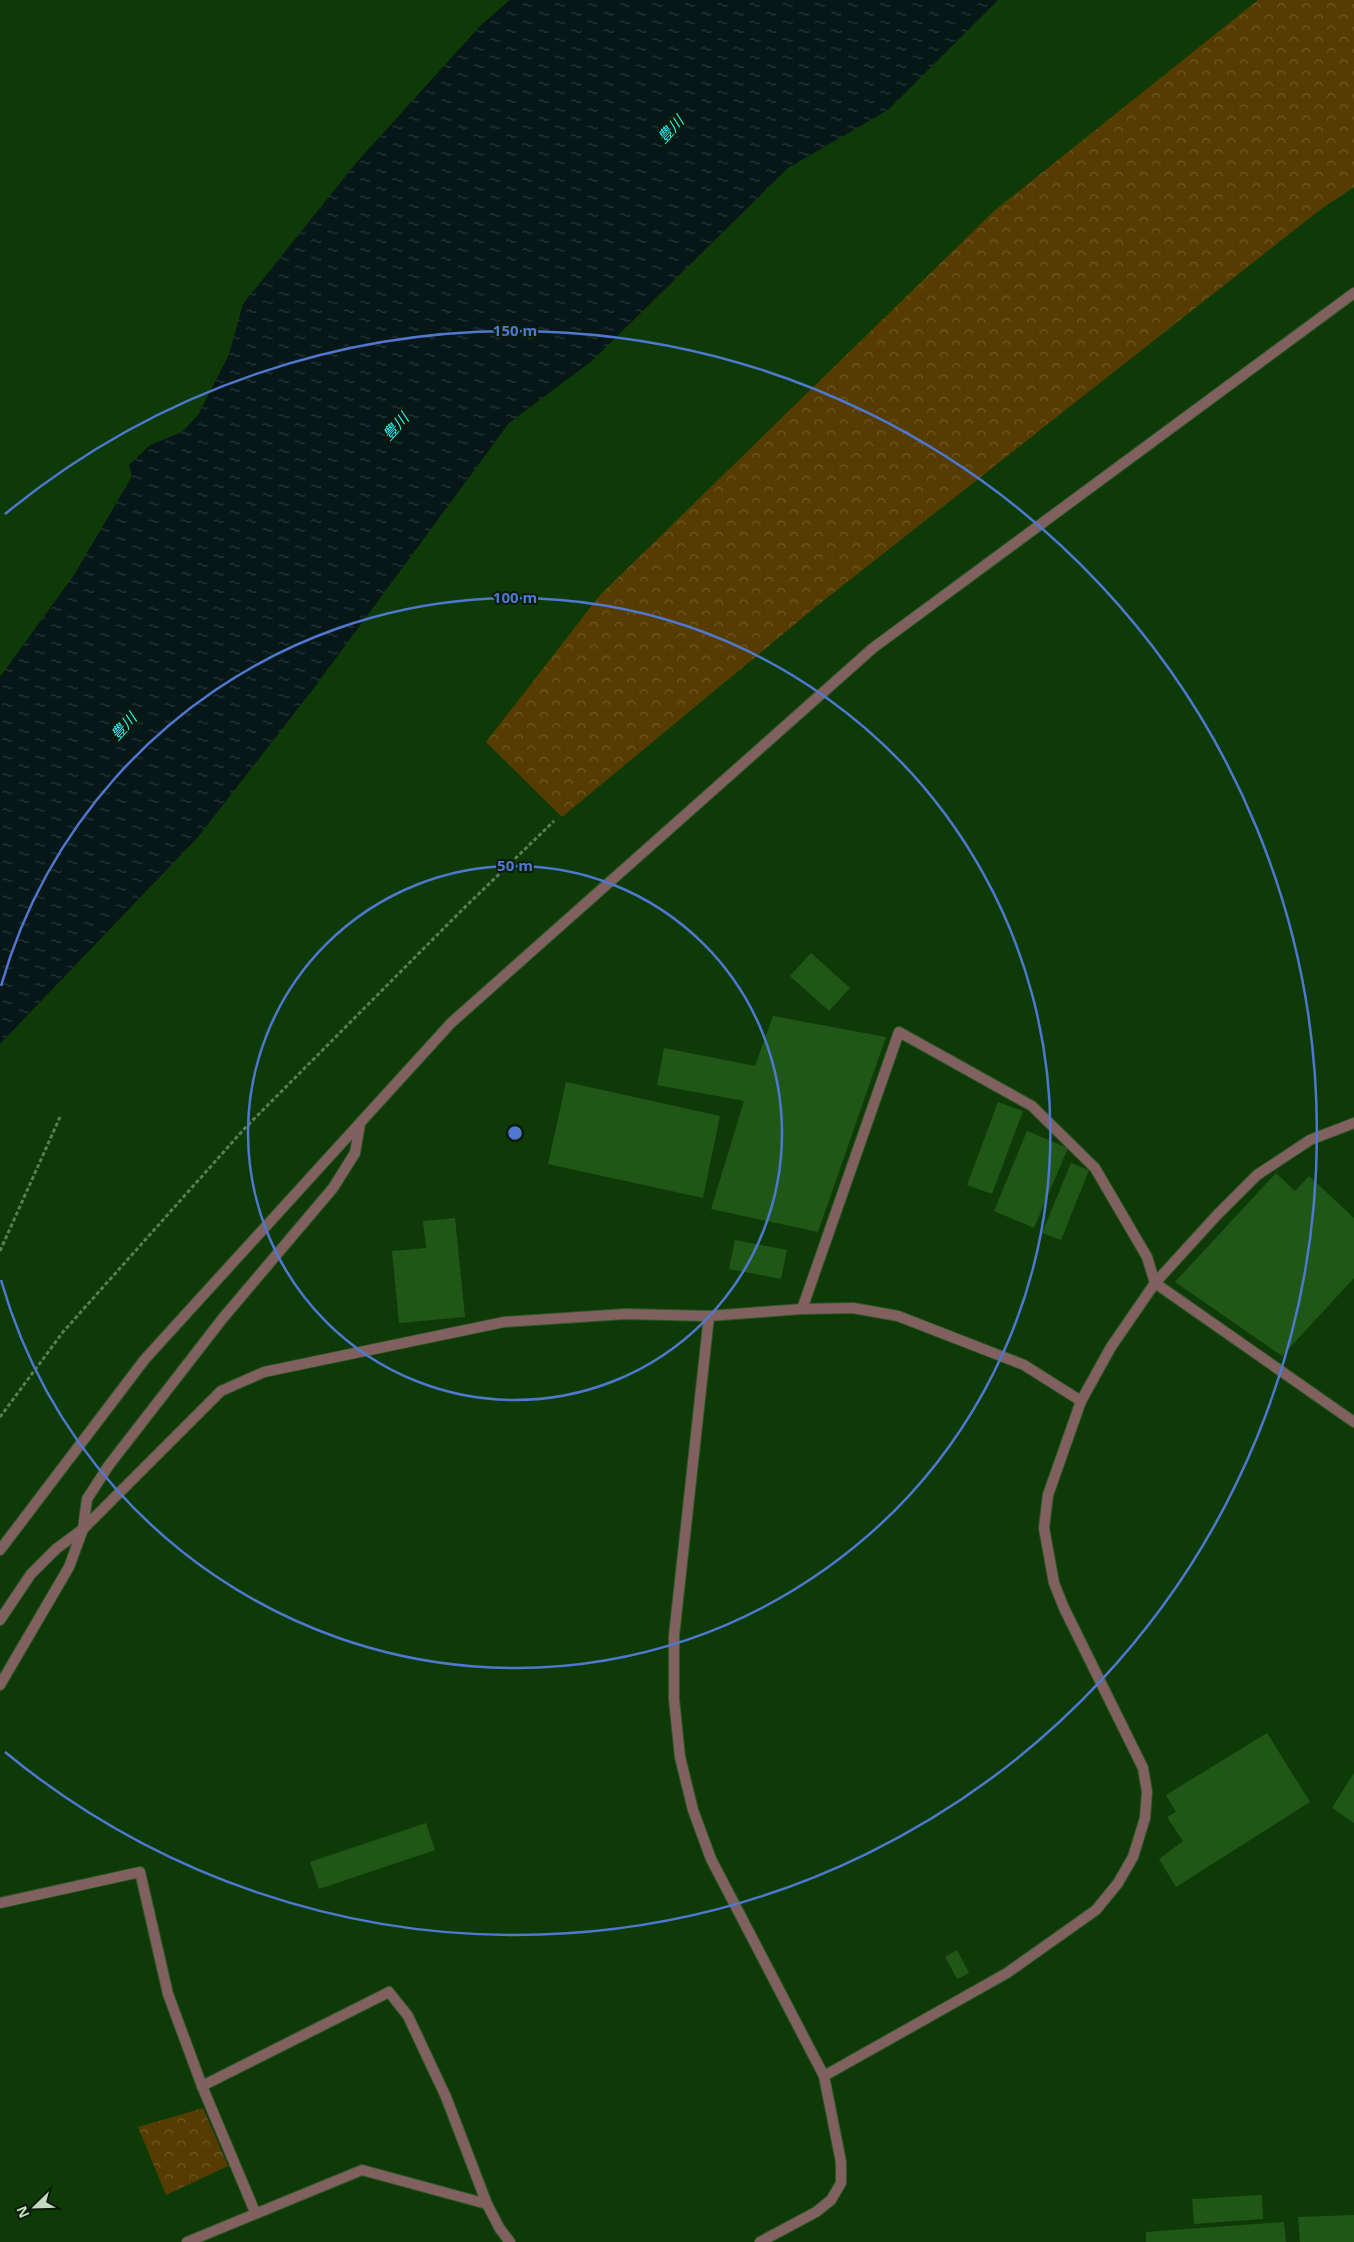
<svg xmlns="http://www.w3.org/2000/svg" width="1354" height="2242" font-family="'Open Sans','Noto Sans JP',sans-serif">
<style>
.forest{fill:url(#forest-crowns)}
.water{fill:url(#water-ripples)}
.building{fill:#205717}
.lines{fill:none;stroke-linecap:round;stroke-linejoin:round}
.minor-casing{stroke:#2f5728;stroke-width:12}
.path{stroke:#597d54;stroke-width:3;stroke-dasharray:4 2.5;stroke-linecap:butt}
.minor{stroke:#816160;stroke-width:10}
.ring{fill:none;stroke:#4f78d1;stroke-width:2.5}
.labels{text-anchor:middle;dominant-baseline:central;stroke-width:4;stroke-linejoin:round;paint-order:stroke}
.water-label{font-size:15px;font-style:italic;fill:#2beefa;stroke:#0a1c08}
.centre{fill:#4f78d1;stroke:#0a1c08;stroke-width:2.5}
.ring-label{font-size:15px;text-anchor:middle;font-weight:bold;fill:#4f78d1;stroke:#0a1c08;stroke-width:4;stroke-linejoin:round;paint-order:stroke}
</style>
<defs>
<pattern id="forest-crowns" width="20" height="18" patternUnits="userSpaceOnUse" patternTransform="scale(1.25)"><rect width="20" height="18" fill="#563c01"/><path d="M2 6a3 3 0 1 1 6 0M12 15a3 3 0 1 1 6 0" fill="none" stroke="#6d5824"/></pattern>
<pattern id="water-ripples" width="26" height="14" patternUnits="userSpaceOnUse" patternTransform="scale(1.25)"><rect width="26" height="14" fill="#071718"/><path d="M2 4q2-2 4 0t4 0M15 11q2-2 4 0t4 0" fill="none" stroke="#2a3838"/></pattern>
</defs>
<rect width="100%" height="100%" fill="#0e3a07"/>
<g class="forest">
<polygon points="1258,0 1354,0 1354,187 1321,209 818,605 562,817 486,742 600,595 994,211"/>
<polygon points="203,2108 228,2166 166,2195 138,2127"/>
</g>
<polygon class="water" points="510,0 998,0 888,110 788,168 593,360 509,423 314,688 198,837 0,1044 0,677 74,575 132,476 129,465 150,445 182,432 198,415 229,354 243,304 356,163 480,26"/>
<g class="building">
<polygon points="811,953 850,988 829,1011 790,976"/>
<polygon points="773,1016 886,1037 818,1232 711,1209 744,1101 657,1085 664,1048 755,1066"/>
<polygon points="566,1082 720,1116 703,1198 548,1164"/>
<polygon points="998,1102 1023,1111 992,1194 967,1185"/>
<polygon points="1027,1131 1068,1148 1034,1228 994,1211"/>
<polygon points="1071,1163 1089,1170 1061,1240 1042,1233"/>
<polygon points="1276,1173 1295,1191 1309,1176 1354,1218 1354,1278 1282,1356 1175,1282"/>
<polygon points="455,1218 465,1317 399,1323 392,1251 426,1248 423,1221"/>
<polygon points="735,1240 787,1250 781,1279 729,1269"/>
<polygon points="1267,1733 1310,1802 1176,1887 1159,1859 1183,1841 1167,1817 1176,1812 1166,1795"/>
<polygon points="1354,1773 1354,1823 1332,1808"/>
<polygon points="426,1823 435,1850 319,1889 310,1862"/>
<polygon points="957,1950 969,1973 957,1979 945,1957"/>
<polygon points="1262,2195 1263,2219 1194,2224 1192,2199"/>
<polygon points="1354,2215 1354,2242 1300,2242 1298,2217"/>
<polygon points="1284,2222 1286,2242 1146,2242 1146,2232"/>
</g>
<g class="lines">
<defs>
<g id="minor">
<polyline points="802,1309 899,1032 1032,1106 1095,1168 1147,1257 1155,1283 1354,1422"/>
<polyline points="709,1316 674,1636 674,1699 680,1757 693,1810 711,1859 824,2076 841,2162 841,2183 831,2200 816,2212 760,2242"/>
<polyline points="0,1550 145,1359 451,1023 873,648 1354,293"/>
<polyline points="0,1620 31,1574 56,1549 83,1529 221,1391 264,1372 504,1322 625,1314 709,1316 802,1309 853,1308 898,1316 1024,1365 1081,1401"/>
<polyline points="0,1685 69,1567 83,1529 87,1499 109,1465 223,1318 333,1188 355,1153 360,1124"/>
<polyline points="0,1903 140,1872 168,1994 202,2086 255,2212"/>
<polyline points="824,2076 1007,1973 1096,1910 1118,1883 1133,1857 1145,1818 1147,1792 1143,1768 1064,1608 1054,1583 1044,1528 1048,1495 1081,1401 1111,1347 1155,1283 1217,1215 1257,1175 1310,1140 1354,1123"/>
<polyline points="202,2086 389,1992 408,2016 446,2097 487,2204"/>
<polyline points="187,2242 362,2170 487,2204 500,2229 510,2242"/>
</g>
</defs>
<use href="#minor" class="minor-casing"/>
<g class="path">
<polyline points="0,1251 60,1117"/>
<polyline points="0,1417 63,1332 245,1128 461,911 554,821"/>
</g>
<use href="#minor" class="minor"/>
</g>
<g class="ring">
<circle cx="515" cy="1133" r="267"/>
<path d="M1 986A535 535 0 1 1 1 1280"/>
<path d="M5 514A802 802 0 1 1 5 1752"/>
</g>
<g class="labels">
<g class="water-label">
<text transform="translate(670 129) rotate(-47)">豊川</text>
<text transform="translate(395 426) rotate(-48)">豊川</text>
<text transform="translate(123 726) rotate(-48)">豊川</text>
</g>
</g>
<circle cx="515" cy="1133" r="8" class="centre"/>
<g class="ring-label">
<text x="515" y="336">150 m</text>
<text x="515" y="603">100 m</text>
<text x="515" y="871">50 m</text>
</g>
<g transform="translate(35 2207) rotate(247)" stroke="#0a1c08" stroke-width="4" paint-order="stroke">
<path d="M0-4L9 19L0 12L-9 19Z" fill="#c4dbc0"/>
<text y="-8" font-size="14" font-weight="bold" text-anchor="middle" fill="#c4dbc0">N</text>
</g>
</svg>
